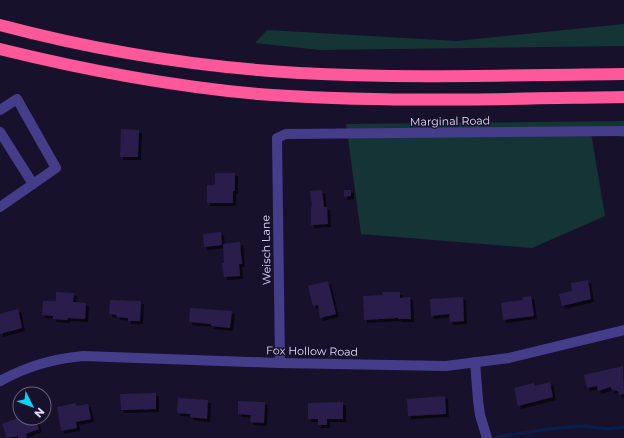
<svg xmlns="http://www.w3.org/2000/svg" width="624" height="438" font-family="Montserrat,sans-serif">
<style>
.green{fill:#143435}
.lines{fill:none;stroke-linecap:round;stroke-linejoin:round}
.stream{stroke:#0b1e4a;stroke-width:3.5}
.building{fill:#2a1d4c;filter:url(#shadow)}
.minor{stroke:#453d8a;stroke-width:10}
.highway{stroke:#fe589b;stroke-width:12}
.labels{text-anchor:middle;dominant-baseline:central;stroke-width:3;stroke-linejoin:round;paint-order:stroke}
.street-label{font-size:11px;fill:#e2dcff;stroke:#18112b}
</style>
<defs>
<filter id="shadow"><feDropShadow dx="3" dy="3" stdDeviation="0" flood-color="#0009"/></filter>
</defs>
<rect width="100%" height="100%" fill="#18112b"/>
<g class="green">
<polygon points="624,24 624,46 319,50 255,43 267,30 457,41"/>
<polygon points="624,121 624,137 591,133 605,216 532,248 361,234 346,124"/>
</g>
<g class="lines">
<polyline class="stream" points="496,437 548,429 582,426 609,429 624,427"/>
</g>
<g class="building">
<polygon points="121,129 139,130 138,157 120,157"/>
<polygon points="215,173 235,173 235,191 233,191 233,203 207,203 207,185 215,185"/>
<polygon points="322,190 324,207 327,207 328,224 311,225 311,207 312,207 310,191"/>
<polygon points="344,190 351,190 351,196 344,197"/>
<polygon points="221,232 222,245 204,247 203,234"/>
<polygon points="240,242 242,264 239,264 240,276 224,277 222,263 224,263 223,244"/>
<polygon points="588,280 591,299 562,306 559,294 572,291 571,283"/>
<polygon points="328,281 336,314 320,318 318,305 313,306 308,286"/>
<polygon points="56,292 74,293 73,302 86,303 85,319 68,318 67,320 53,319 53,316 42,315 43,301 56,301"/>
<polygon points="382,292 400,292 400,298 410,297 411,319 398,319 398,318 364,320 363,296 383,295"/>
<polygon points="531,296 534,316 503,320 501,303 523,300 522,297"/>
<polygon points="463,297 464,321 450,322 449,314 431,316 430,299"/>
<polygon points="110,300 141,301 140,321 128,321 128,318 116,317 117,315 109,314"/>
<polygon points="190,308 232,311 230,328 211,326 211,324 189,322"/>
<polygon points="18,309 22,328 0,334 0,314"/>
<polygon points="623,366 624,394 619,395 618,391 612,390 611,387 598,391 597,386 587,388 584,375"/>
<polygon points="550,382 553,397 518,406 514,388 534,383 535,386"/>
<polygon points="156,393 156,409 121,410 120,394"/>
<polygon points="445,396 446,414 408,416 407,399"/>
<polygon points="178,398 208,400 207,419 190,417 190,414 177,413"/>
<polygon points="238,401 265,402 264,423 250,422 251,415 238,414"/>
<polygon points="343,402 343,419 327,419 327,425 318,425 318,419 308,419 308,403"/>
<polygon points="76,403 76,406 88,404 91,419 76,422 77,428 61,431 57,407"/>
<polygon points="20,417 20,418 35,418 39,429 26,434 27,437 23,438 18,438 18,436 7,438 2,424"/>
</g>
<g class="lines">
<g class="minor">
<polyline points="0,110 17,99 56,168 0,207"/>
<polyline points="0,132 33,184"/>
<polyline points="475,362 478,400 480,415 487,438"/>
<polyline points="280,363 277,138 286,134 624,131"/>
<path d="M0,381c28,-15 52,-22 83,-25l197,7 166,3 63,-8 115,-28"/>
</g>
<g class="highway">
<path d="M0,25c98,26 198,42 299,48 108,6 217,2 325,1"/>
<path d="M0,49c85,21 171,37 258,45 122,9 244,5 366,3"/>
</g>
</g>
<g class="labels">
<g class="street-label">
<text transform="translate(450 121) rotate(-1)">Marginal Road</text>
<text transform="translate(266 250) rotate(-91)">Weisch Lane</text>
<text transform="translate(312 351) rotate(1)">Fox Hollow Road</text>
</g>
</g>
<g transform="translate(32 406) rotate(132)"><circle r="19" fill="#18112b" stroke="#696280"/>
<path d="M0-3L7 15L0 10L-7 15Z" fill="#09d3fd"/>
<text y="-6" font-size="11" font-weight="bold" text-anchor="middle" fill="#e2dcff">N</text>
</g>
</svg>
